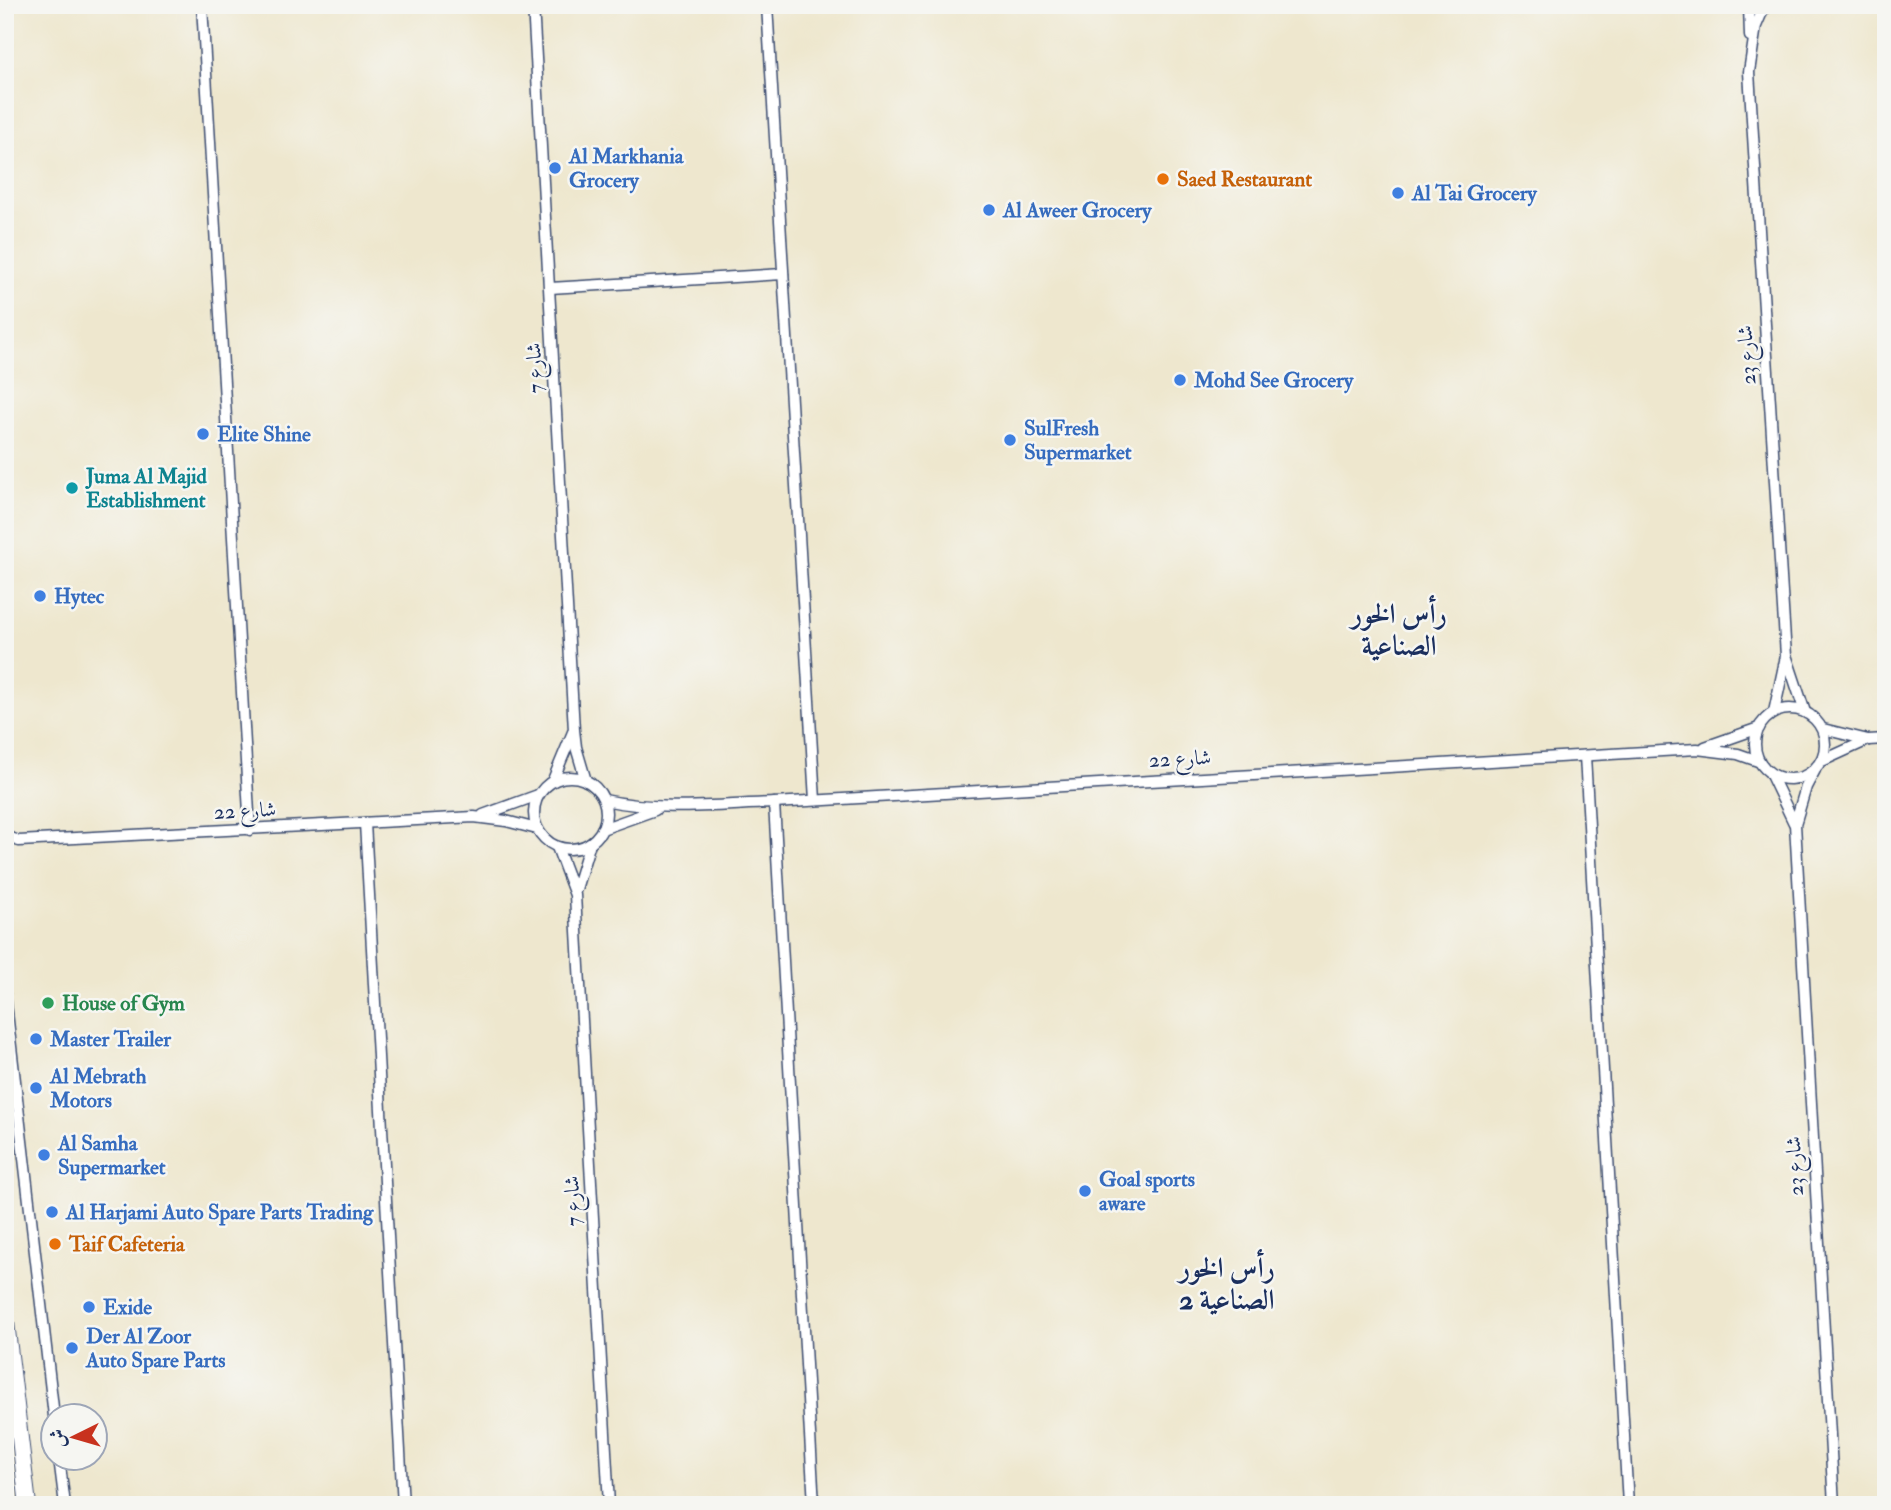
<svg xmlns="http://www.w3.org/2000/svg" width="1891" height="1510" font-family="'IM FELL Double Pica',Amiri,serif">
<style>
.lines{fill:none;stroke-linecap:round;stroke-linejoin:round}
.minor-casing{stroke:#3b4b6f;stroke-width:13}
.highway-casing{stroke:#3b4b6f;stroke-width:18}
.minor{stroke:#fff;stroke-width:10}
.highway{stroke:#fff;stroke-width:16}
.shop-dot{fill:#3f7fe0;stroke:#f6f6f2;stroke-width:2.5}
.food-dot{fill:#e8710a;stroke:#f6f6f2;stroke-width:2.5}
.culture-dot{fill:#0f9aa8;stroke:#f6f6f2;stroke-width:2.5}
.leisure-dot{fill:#2e9e5b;stroke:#f6f6f2;stroke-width:2.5}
.labels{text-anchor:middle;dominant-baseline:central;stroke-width:5;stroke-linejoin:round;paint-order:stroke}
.shop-label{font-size:21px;font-weight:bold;fill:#366cbe;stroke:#f6f6f2;text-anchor:start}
.food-label{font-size:21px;font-weight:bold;fill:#c56008;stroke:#f6f6f2;text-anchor:start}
.street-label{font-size:21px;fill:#1b2f5e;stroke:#f6f6f2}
.culture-label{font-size:21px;font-weight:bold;fill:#0d838f;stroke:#f6f6f2;text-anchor:start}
.leisure-label{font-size:21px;font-weight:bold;fill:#27864d;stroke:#f6f6f2;text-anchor:start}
.district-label{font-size:28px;font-weight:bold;fill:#1b2f5e;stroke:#f6f6f2}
</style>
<rect width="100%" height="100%" fill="#f6f6f2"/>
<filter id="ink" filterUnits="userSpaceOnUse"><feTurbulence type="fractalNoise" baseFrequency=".0143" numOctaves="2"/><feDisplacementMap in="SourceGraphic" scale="14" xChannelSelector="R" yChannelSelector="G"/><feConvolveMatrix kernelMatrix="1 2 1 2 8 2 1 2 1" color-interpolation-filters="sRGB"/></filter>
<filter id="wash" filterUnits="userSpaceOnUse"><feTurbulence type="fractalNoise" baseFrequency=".00686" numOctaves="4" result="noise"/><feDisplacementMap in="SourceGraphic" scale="28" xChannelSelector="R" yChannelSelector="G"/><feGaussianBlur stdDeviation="1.57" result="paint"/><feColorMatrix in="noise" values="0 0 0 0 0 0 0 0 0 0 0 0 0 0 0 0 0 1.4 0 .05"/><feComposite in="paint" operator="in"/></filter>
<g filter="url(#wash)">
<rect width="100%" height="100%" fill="#eee7ce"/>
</g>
<g filter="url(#ink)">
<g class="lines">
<defs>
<g id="minor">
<polyline points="202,5 250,830"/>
<polyline points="533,5 574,730 576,747 586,781"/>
<polyline points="767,5 815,800"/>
<polyline points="1749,5 1750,36"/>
<polyline points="1765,5 1756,26 1749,72 1786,656 1774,712"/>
<polyline points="550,288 783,274"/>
<polyline points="1787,658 1805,712"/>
<circle cx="1790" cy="744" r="35"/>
<polyline points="1823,729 1868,740 1886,739"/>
<polyline points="1705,747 1759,728"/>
<polyline points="1585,756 1628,1505"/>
<polyline points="1822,761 1868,740"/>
<polyline points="1815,770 1806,787 1795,824 1834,1505"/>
<polyline points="1771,775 1794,823"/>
<circle cx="570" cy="813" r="36"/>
<polyline points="553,780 573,732"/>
<path d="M604,800c56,12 113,5 170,3l923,-54 41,5 20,7"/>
<polyline points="774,803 814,1505"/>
<polyline points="483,815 538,795"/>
<polyline points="365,823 403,1505"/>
<polyline points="602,829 655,810"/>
<polyline points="5,836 19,841 474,817 506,821 537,829"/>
<polyline points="557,847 575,895 609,1505"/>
<polyline points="576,889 590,843"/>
<polyline points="5,995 54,1416"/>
<polyline points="59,1458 65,1505"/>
</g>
<polyline id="highway" points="5,1314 28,1505"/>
</defs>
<use href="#minor" class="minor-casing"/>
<use href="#highway" class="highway-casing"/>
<use href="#minor" class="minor"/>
<use href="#highway" class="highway"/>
</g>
</g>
<g class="shop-dot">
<circle cx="555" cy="168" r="7"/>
<circle cx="1398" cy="193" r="7"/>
<circle cx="989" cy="210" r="7"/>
<circle cx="1180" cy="380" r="7"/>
<circle cx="203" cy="434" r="7"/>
<circle cx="1010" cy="440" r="7"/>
<circle cx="40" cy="596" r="7"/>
<circle cx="36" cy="1039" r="7"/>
<circle cx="36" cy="1088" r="7"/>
<circle cx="44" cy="1155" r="7"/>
<circle cx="1085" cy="1191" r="7"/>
<circle cx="52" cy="1212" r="7"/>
<circle cx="89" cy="1307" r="7"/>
<circle cx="72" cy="1348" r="7"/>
</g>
<g class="food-dot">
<circle cx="1163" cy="179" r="7"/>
<circle cx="55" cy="1244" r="7"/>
</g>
<circle class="culture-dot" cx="72" cy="488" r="7"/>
<circle class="leisure-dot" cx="48" cy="1003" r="7"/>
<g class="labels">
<g class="shop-label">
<text x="569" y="156">Al Markhania<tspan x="569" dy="24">Grocery</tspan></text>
<text x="1412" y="193">Al Tai Grocery</text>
<text x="1003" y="210">Al Aweer Grocery</text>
<text x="1194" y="380">Mohd See Grocery</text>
<text x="1024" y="428">SulFresh<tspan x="1024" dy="24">Supermarket</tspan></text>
<text x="217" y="434">Elite Shine</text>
<text x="54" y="596">Hytec</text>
<text x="50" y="1039">Master Trailer</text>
<text x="50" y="1076">Al Mebrath<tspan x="50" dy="24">Motors</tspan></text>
<text x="58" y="1143">Al Samha<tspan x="58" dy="24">Supermarket</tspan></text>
<text x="1099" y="1179">Goal sports<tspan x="1099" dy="24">aware</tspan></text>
<text x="66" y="1212">Al Harjami Auto Spare Parts Trading</text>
<text x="103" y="1307">Exide</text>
<text x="86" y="1336">Der Al Zoor<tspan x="86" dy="24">Auto Spare Parts</tspan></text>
</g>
<g class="food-label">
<text x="1177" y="179">Saed Restaurant</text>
<text x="69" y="1244">Taif Cafeteria</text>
</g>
<g class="street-label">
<text transform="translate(1747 355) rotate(-94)">شارع 23</text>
<text transform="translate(535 368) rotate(-93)">شارع 7</text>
<text transform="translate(1180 759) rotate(-3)">شارع 22</text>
<text transform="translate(245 811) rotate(-3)">شارع 22</text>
<text transform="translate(1795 1166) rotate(-93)">شارع 23</text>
<text transform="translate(573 1201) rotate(-93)">شارع 7</text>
</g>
<g class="culture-label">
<text x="86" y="476">Juma Al Majid<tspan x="86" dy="24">Establishment</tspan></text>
</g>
<g class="leisure-label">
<text x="62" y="1003">House of Gym</text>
</g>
<g class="district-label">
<text x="1399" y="614">رأس الخور<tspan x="1399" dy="32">الصناعية</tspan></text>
<text x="1227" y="1268">رأس الخور<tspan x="1227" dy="32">الصناعية 2</tspan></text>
</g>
</g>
<rect width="1891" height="1510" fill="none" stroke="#f6f6f2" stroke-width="28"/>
<g transform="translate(74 1437) rotate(265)"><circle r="33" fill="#f6f6f2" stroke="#9ea6b7" stroke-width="2"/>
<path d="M0-5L12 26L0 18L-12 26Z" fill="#c8321e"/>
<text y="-10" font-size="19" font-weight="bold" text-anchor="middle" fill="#1b2f5e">ش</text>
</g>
</svg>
